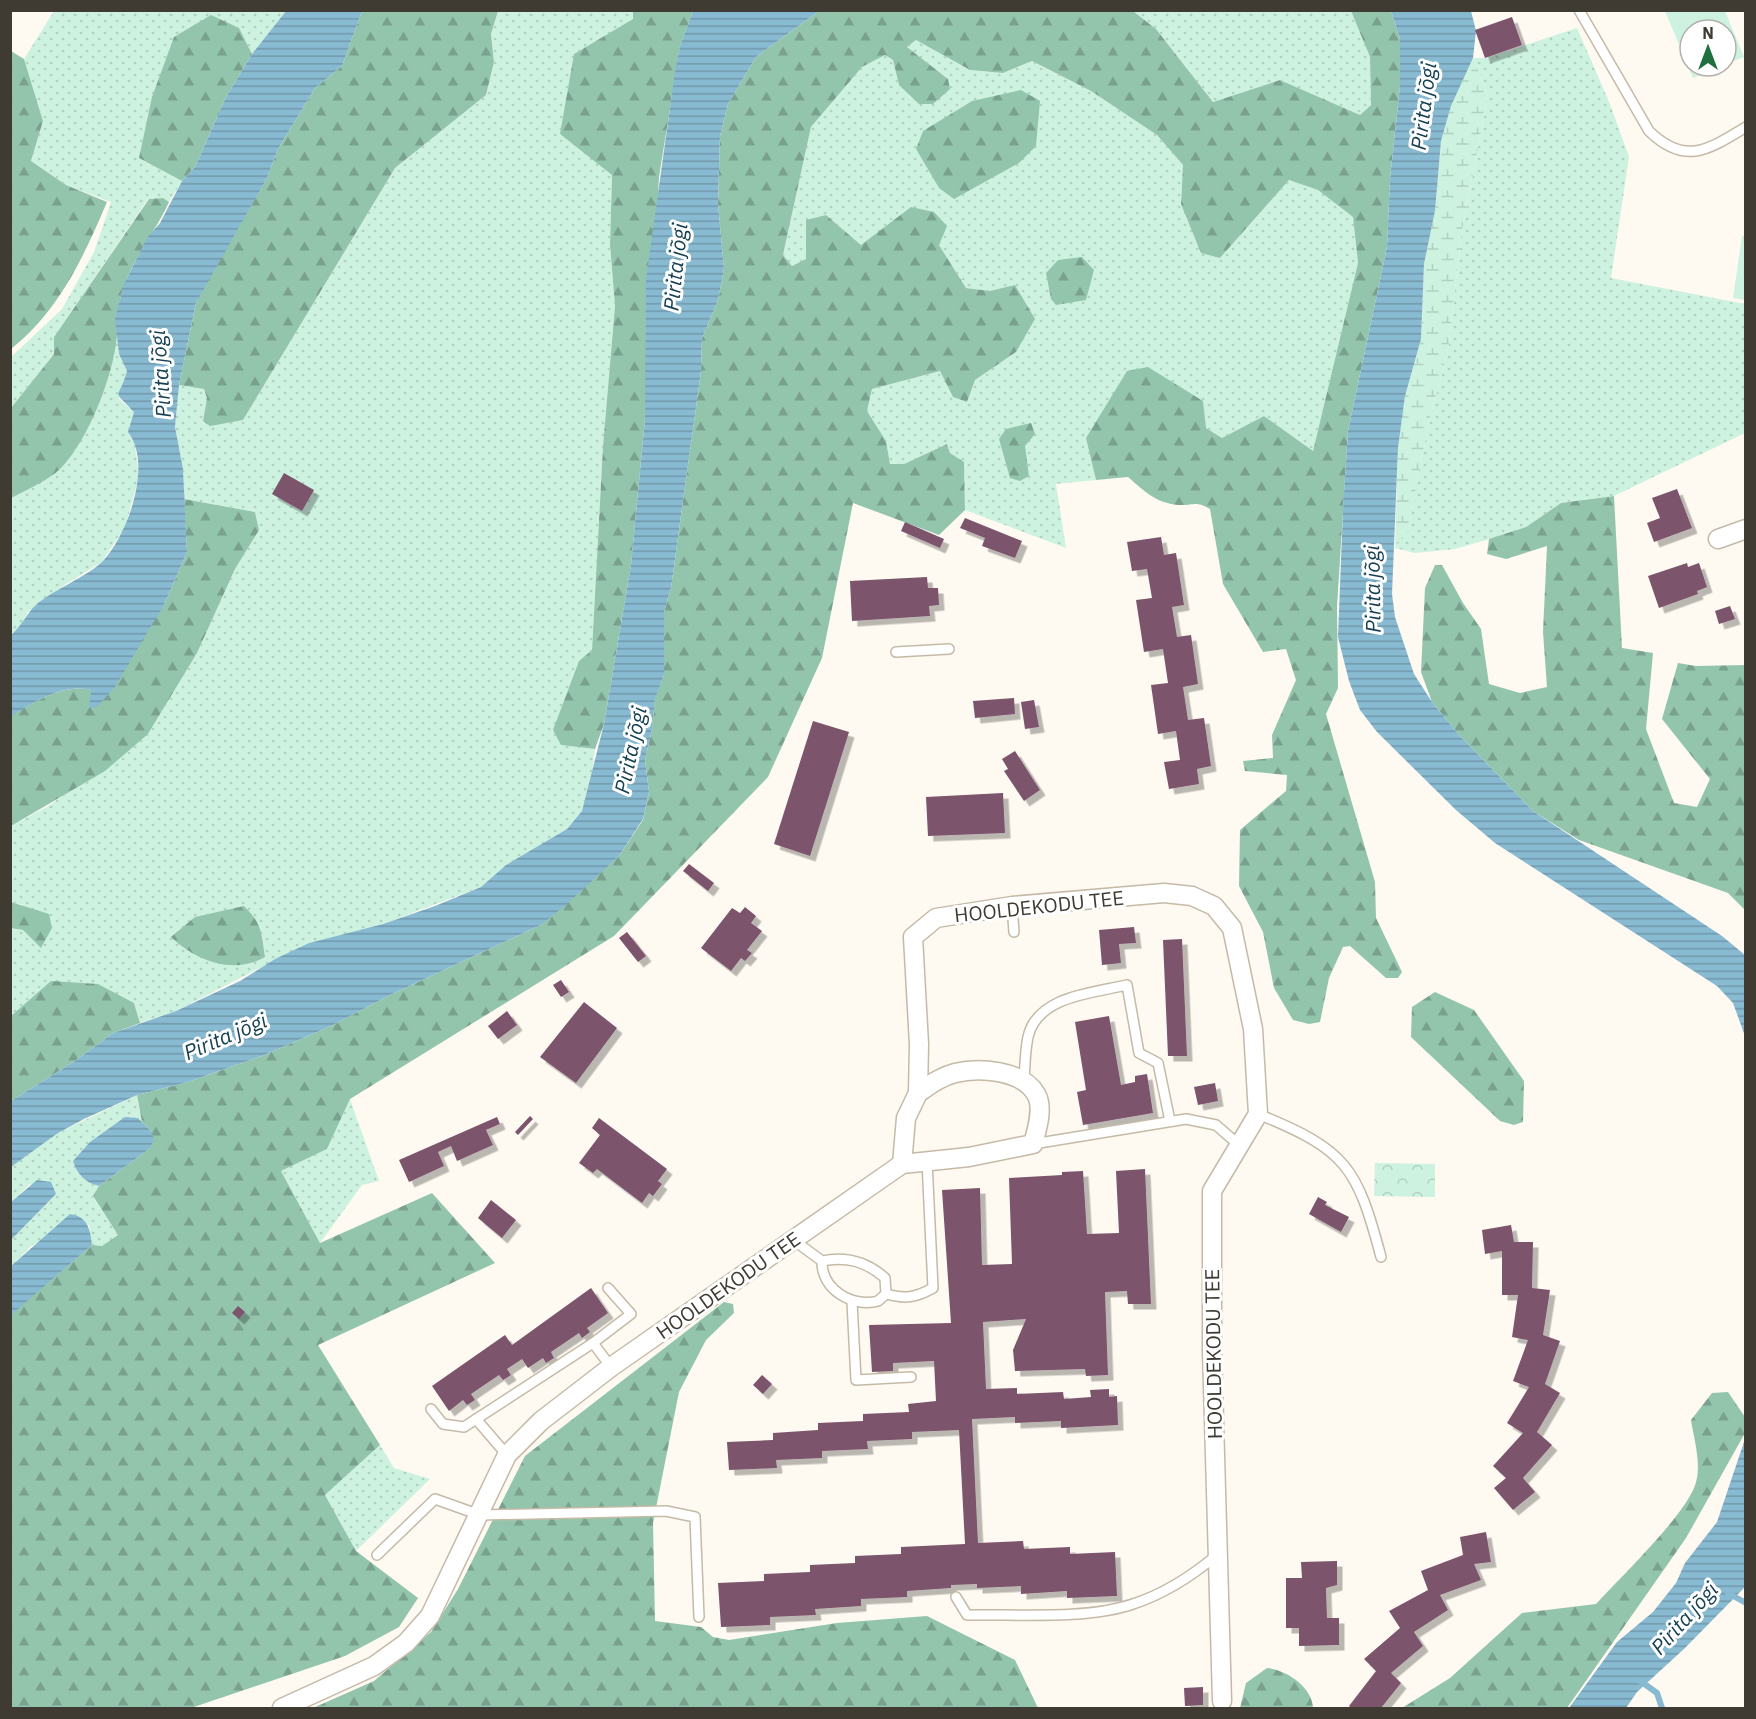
<svg xmlns="http://www.w3.org/2000/svg" width="1756" height="1719" font-family="'IBM Plex Sans',sans-serif">
<style>
.grass{fill:url(#grass-dots)}
.forest{fill:url(#forest-firs)}
.wetland{fill:url(#wetland-marsh)}
.park{fill:url(#park-crowns)}
.garden{fill:#cdf3e0}
.water{fill:url(#water-rules)}
.lines{fill:none;stroke-linecap:round;stroke-linejoin:round}
.stream{stroke:#88bad2;stroke-width:6}
.building{fill:#7b546d;filter:url(#shadow)}
.service-casing{stroke:#c5baa7;stroke-width:12}
.minor-casing{stroke:#c5baa7;stroke-width:21}
.service{stroke:#fff;stroke-width:9}
.minor{stroke:#fff;stroke-width:18}
.labels{text-anchor:middle;dominant-baseline:central;stroke-width:6;stroke-linejoin:round;paint-order:stroke}
.street-label{font-size:20px;fill:#3f3a32;stroke:#fff}
.water-label{font-size:21px;font-style:italic;fill:#164052;stroke:#fff}
</style>
<defs>
<pattern id="grass-dots" width="8" height="8" patternUnits="userSpaceOnUse" patternTransform="scale(1.5)"><rect width="8" height="8" fill="#cdf3e0"/><path d="M2 2h.1M6 6h.1" fill="none" stroke="#b1d1c1" stroke-width="1.8" stroke-linecap="round"/></pattern>
<pattern id="forest-firs" width="22" height="20" patternUnits="userSpaceOnUse" patternTransform="scale(1.5)"><rect width="22" height="20" fill="#93c5ad"/><path d="M5 1l3.5 6h-7zM16 11l3.5 6h-7z" fill="#79a18d"/></pattern>
<pattern id="wetland-marsh" width="20" height="14" patternUnits="userSpaceOnUse" patternTransform="scale(1.5)"><rect width="20" height="14" fill="#cdf3e0"/><path d="M1 5h8M5 5V1M11 12h8M15 12V8" fill="none" stroke="#b1d1c1"/></pattern>
<pattern id="park-crowns" width="20" height="18" patternUnits="userSpaceOnUse" patternTransform="scale(1.5)"><rect width="20" height="18" fill="#cdf3e0"/><path d="M2 6a3 3 0 1 1 6 0M12 15a3 3 0 1 1 6 0" fill="none" stroke="#b1d1c1"/></pattern>
<pattern id="water-rules" width="6" height="5" patternUnits="userSpaceOnUse" patternTransform="scale(1.5)"><rect width="6" height="5" fill="#88bad2"/><path d="M0 2.5h6" fill="none" stroke="#7198ab"/></pattern>
<filter id="shadow"><feDropShadow dx="5.5" dy="5.5" stdDeviation="0" flood-color="#0004"/></filter>
</defs>
<rect width="100%" height="100%" fill="#fef9f1"/>
<g class="grass">
<polygon points="54,11 286,11 252,54 239,28 139,158 182,181 169,202 163,198 148,199 54,337 54,354 11,408 11,357 62,309 94,252 111,202 66,185 31,161 43,121 24,59"/>
<polygon points="498,11 633,11 634,19 574,54 612,175 610,245 615,306 603,446 592,650 579,661 561,745 595,749 591,780 582,811 567,829 506,865 481,887 383,924 309,943 176,1011 140,1023 134,1003 11,1016 11,928 23,930 23,905 11,902 11,826 50,805 148,734 197,653 235,569 259,530 255,512 184,499 183,469 175,427 179,385 204,389 207,398 203,421 243,420 395,168 486,95 494,62 491,34"/>
<polygon points="1133,11 1351,11 1370,57 1371,105 1360,115 1280,80 1213,102 1156,29"/>
<polygon points="1577,28 1610,104 1629,157 1611,278 1745,304 1745,433 1614,496 1561,503 1526,527 1493,538 1455,549 1415,553 1395,548 1408,530 1429,421 1448,350 1462,230 1488,96 1473,58 1486,58"/>
<polygon points="916,40 970,70 1003,73 1032,61 1091,91 1157,135 1183,165 1181,204 1220,258 1289,180 1318,190 1353,217 1358,263 1313,451 1264,416 1222,438 1206,428 1087,438 1096,480 1056,484 1066,548 965,510 964,463 950,453 947,444 904,464 890,464 886,441 867,411 872,389 940,371 953,397 967,402 975,380 1016,352 990,291 966,288 939,245 861,245 826,215 807,259 792,266 783,255 811,127 862,67 885,55 893,60 899,85 948,79 907,47"/>
<polygon points="117,335 119,354 127,371 119,399 134,412 132,421 139,477 125,527 102,562 66,584 27,613 20,628 11,635 11,498 22,492 107,377"/>
<path d="M137,1095l5,27 -4,-4 -65,43c4,13 12,22 26,25l-6,11 25,38 -16,11 -10,-1 -3,-20 -57,20 -21,21v-26l45,-46 -26,-10 -19,18v-35l47,-34z"/>
<polygon points="350,1099 379,1181 362,1185 320,1243 281,1171 327,1149"/>
<polygon points="380,1445 394,1468 430,1479 356,1551 325,1495"/>
</g>
<g class="forest">
<polygon points="362,11 498,11 491,34 494,62 486,95 395,168 243,420 210,426 203,421 207,398 204,389 179,385 196,303 201,292 267,178 278,149 315,88 342,66"/>
<polygon points="633,11 693,11 680,46 659,177 645,419 631,565 604,724 595,749 561,745 553,730 579,661 592,650 603,446 615,306 610,245 612,175 560,134 574,54 633,19"/>
<path d="M819,11h314l23,18 57,73 67,-22 80,35 11,-10 -1,-48 -19,-46h40l9,28v47l-10,93 -3,68 -39,184 -11,176 1,81 -12,26 49,168 1,36 26,54 -4,6h-12l-36,-32 -7,1 -14,31 -9,44 -11,2 -16,-4 -19,-32 -11,-56 -24,-46 1,-56 46,-39 1,-16 -42,-4 -2,-10 30,-3 -1,-23 24,-55 -10,-31 -23,3 -40,-68 -13,-75c-15,-9 -16,-3 -32,-4 -22,-2 -34,-14 -50,-28l-32,3 -10,-42 41,-67 21,-4 55,34 3,27 16,10 42,-22 49,35 45,-188 -5,-46 -35,-27 -29,-10 -69,78 -19,-5 -20,-49 2,-39 -26,-30 -66,-44 -59,-30 -29,12 -33,-3 -54,-30 -9,7 41,32 2,10 -17,15h-14l-20,-19 -6,-25 -8,-5 -23,12 -51,60 -28,128 9,11 14,-7v-39l20,-5 35,30 50,-38 23,5 13,14 -8,19 27,43 24,3 25,-6 20,34 -19,33 -41,28 -8,22 -14,-5 -13,-26 -68,18 -5,22 19,30 4,23h14l43,-20 3,9 14,9 1,48 -26,25 -86,-32 -31,155 -54,119 -154,159 -264,163 -23,50 -46,22 39,72 112,-50 63,70 -177,82 62,100 -55,50 31,56 62,47 -19,29 -54,29 -154,52h-180l-1,-393 82,-70 10,1 16,-11 -25,-39 6,-10 50,-37 3,-17 -10,-10 -5,-27 51,-13 74,-26 71,-31 57,-30 151,-70 78,-69 24,-36 6,-28 -4,-32 7,-31 3,-31 9,-23v-63l7,-24 30,-217 1,-33 16,-38 6,-31 -6,-65 2,-68 8,-32 28,-47z"/>
<polygon points="211,15 239,28 252,54 226,97 195,167 182,181 139,158 152,97 174,37"/>
<path d="M11,51l13,8 19,62 -12,40 35,24 41,17c-24,56 -48,109 -96,147z"/>
<polygon points="1021,90 1040,101 1036,146 1019,163 954,199 939,188 916,149 923,131 972,101"/>
<path d="M163,198l6,4c-13,29 -34,53 -45,84 -6,16 -6,32 -7,49 -3,39 -28,104 -56,133 -12,12 -35,22 -50,30v-90l43,-54v-17l95,-138z"/>
<polygon points="1082,257 1094,270 1086,300 1056,305 1051,299 1046,273 1058,260"/>
<polygon points="1031,423 1035,434 1025,446 1029,476 1020,481 1010,478 999,439 1006,429"/>
<polygon points="1614,496 1622,648 1653,653 1646,729 1674,803 1697,807 1710,779 1662,719 1678,663 1696,666 1745,665 1745,910 1728,893 1579,840 1533,811 1459,735 1432,702 1421,672 1425,588 1435,565 1442,565 1463,603 1481,629 1489,684 1520,693 1547,687 1543,632 1547,546 1506,559 1487,554 1489,539 1526,527 1561,503"/>
<path d="M184,499l71,13 4,18 -24,39 -38,84 -49,81 -43,37 -94,55 -1,-110c25,-14 53,-33 82,-26l72,-85 23,-53z"/>
<polygon points="11,902 49,914 52,928 41,948 23,930 11,928"/>
<path d="M244,906c18,18 17,25 21,51 -32,18 -69,4 -94,-20l24,-20z"/>
<polygon points="51,981 98,984 134,1003 140,1023 113,1033 75,1061 11,1101 11,1016"/>
<polygon points="1435,992 1474,1010 1524,1081 1523,1122 1514,1125 1500,1121 1411,1037 1412,1007"/>
<polygon points="724,1302 733,1304 734,1313 706,1340 679,1392 653,1523 655,1621 701,1627 713,1637 729,1640 837,1623 927,1616 1015,1660 1038,1708 313,1708 374,1681 431,1632 458,1589 525,1456"/>
<path d="M1728,1392l17,25v16l-59,105 -119,170h-165l48,-30 72,-65 74,-9c25,-27 85,-85 98,-116 9,-21 0,-48 -3,-68l21,-27z"/>
<path d="M1267,1668c20,2 45,19 46,40h-73l6,-25z"/>
</g>
<polygon class="wetland" points="1473,58 1488,96 1462,230 1448,350 1429,421 1408,531 1395,548 1398,448 1405,396 1421,339 1424,264 1435,211 1441,141 1451,106"/>
<polygon class="park" points="1375,1163 1435,1164 1435,1197 1374,1196"/>
<g class="garden">
<polygon points="1665,11 1725,11 1744,57 1726,64 1726,30 1690,30 1690,66 1722,66 1693,78"/>
<polygon points="1742,236 1746,236 1745,300 1733,298"/>
</g>
<g class="water">
<path d="M286,11h76l-20,55 -27,22 -37,61 -11,29 -71,125 -17,82 -4,42 8,42 4,83 -23,53 -17,28 -32,54 -18,20 -8,1 2,-18c-28,-7 -56,12 -80,26v-81c11,-9 15,-21 26,-31 18,-15 51,-28 66,-43 25,-27 50,-97 25,-129l6,-20c-23,-25 -16,-9 -7,-41l-8,-17 -4,-35 9,-35 23,-46 13,-15 22,-42 13,-14 31,-70 26,-43z"/>
<polygon points="693,11 819,11 756,57 728,104 720,136 718,204 724,269 718,300 702,338 701,371 671,588 664,612 664,675 655,699 652,729 645,760 649,792 643,819 619,856 568,903 541,925 390,995 333,1025 262,1056 188,1082 137,1095 84,1119 58,1133 11,1167 11,1101 75,1061 113,1033 176,1011 240,981 275,959 309,943 383,924 435,906 481,887 506,865 567,829 582,811 604,724 631,565 645,419 646,279 675,72 680,46"/>
<polygon points="1391,11 1471,11 1476,31 1473,58 1451,106 1441,141 1435,211 1424,264 1421,339 1405,396 1398,448 1392,594 1395,617 1414,674 1432,702 1459,735 1533,811 1722,936 1745,955 1745,1036 1733,1003 1717,986 1495,843 1456,810 1377,732 1360,710 1349,681 1338,637 1343,509 1348,431 1387,247 1390,179 1400,86 1400,39"/>
<path d="M125,1117l13,1 14,14 2,8 -5,9 -50,37c-14,-3 -22,-12 -26,-25l17,-19z"/>
<polygon points="37,1180 51,1182 56,1194 11,1240 11,1202"/>
<path d="M70,1214c18,3 20,15 22,31l-81,70v-49z"/>
<polygon points="1745,1439 1746,1585 1743,1589 1685,1648 1637,1692 1626,1708 1569,1708 1617,1642 1653,1612 1676,1583 1685,1563 1717,1522"/>
</g>
<g class="lines">
<g class="stream">
<polyline points="1728,1593 1746,1603"/>
<polyline points="1639,1680 1657,1693 1662,1708"/>
</g>
</g>
<g class="building">
<polygon points="1512,17 1522,45 1485,58 1475,30"/>
<polygon points="284,473 314,490 302,511 272,494"/>
<polygon points="1677,489 1692,528 1654,542 1647,523 1660,518 1652,498"/>
<polygon points="965,518 1022,541 1015,558 982,546 985,538 960,528"/>
<polygon points="905,522 944,539 940,548 901,531"/>
<polygon points="1161,537 1164,555 1176,553 1184,605 1172,607 1177,637 1191,635 1198,684 1183,687 1188,720 1204,718 1211,766 1197,769 1199,784 1169,789 1164,762 1180,760 1176,731 1158,734 1151,685 1168,683 1163,649 1144,652 1136,600 1152,598 1147,569 1132,571 1127,542"/>
<polygon points="1687,563 1688,567 1699,563 1707,587 1697,591 1698,594 1659,608 1648,576"/>
<polygon points="927,577 928,588 938,588 939,605 929,606 930,616 852,621 850,581"/>
<polygon points="1730,606 1735,619 1719,624 1715,611"/>
<polygon points="1014,698 1015,714 975,718 973,701"/>
<polygon points="1034,700 1039,727 1025,729 1021,702"/>
<polygon points="813,721 849,732 810,856 774,844"/>
<polygon points="1015,751 1040,790 1024,801 1004,771 1008,769 1002,759"/>
<polygon points="1003,793 1005,833 928,836 926,797"/>
<polygon points="689,864 714,883 708,891 683,871"/>
<polygon points="745,907 756,916 751,923 762,931 747,950 752,953 745,961 741,958 731,971 701,948 732,908 740,913"/>
<polygon points="1134,927 1136,943 1119,944 1121,963 1102,965 1099,930"/>
<polygon points="627,932 646,956 638,962 619,938"/>
<polygon points="1182,939 1187,1056 1168,1056 1163,940"/>
<polygon points="561,980 569,992 561,997 553,985"/>
<polygon points="584,1002 617,1028 576,1083 540,1057"/>
<polygon points="507,1011 517,1025 498,1039 488,1026"/>
<polygon points="1109,1016 1121,1085 1135,1082 1135,1076 1147,1074 1153,1113 1083,1125 1077,1092 1086,1090 1075,1022"/>
<polygon points="1215,1083 1218,1101 1198,1105 1194,1087"/>
<polygon points="530,1116 533,1119 518,1135 515,1132"/>
<polygon points="497,1117 500,1124 486,1130 493,1145 457,1161 451,1146 438,1152 444,1166 409,1182 399,1160"/>
<polygon points="599,1118 667,1169 658,1181 662,1184 653,1196 649,1193 642,1203 597,1169 593,1173 579,1163 600,1135 592,1128"/>
<polygon points="1145,1169 1151,1304 1128,1304 1127,1291 1105,1292 1108,1375 1086,1376 1085,1369 1015,1371 1013,1350 1026,1319 983,1322 986,1389 1017,1388 1017,1394 1063,1392 1064,1399 1091,1397 1090,1390 1109,1389 1109,1397 1117,1396 1118,1425 1061,1428 1061,1421 1015,1423 1015,1417 972,1419 978,1543 1023,1541 1024,1549 1070,1547 1070,1554 1115,1552 1117,1596 1067,1598 1067,1591 1021,1594 1021,1586 977,1588 977,1584 951,1585 951,1588 907,1591 907,1597 861,1599 861,1606 815,1609 816,1615 770,1617 770,1625 721,1627 718,1583 764,1581 764,1574 810,1572 810,1565 855,1563 855,1556 901,1554 901,1547 965,1544 959,1430 912,1432 912,1439 867,1441 868,1449 822,1451 822,1458 776,1460 777,1468 729,1470 727,1442 773,1440 773,1433 818,1430 818,1423 863,1421 863,1414 909,1412 908,1404 936,1401 934,1361 893,1363 893,1371 872,1372 869,1325 951,1323 942,1190 980,1188 982,1265 1012,1264 1009,1178 1062,1175 1062,1172 1083,1171 1087,1234 1119,1233 1116,1171"/>
<polygon points="1318,1197 1327,1202 1325,1205 1349,1217 1341,1232 1309,1214"/>
<polygon points="491,1200 516,1220 502,1238 478,1218"/>
<polygon points="1511,1225 1514,1242 1533,1242 1532,1288 1550,1290 1543,1335 1560,1341 1545,1384 1560,1393 1537,1432 1552,1445 1523,1478 1535,1492 1513,1510 1494,1488 1506,1478 1493,1466 1523,1433 1507,1423 1529,1387 1513,1381 1528,1340 1512,1337 1518,1295 1502,1295 1502,1251 1485,1254 1482,1230"/>
<polygon points="591,1288 608,1313 587,1328 590,1332 582,1338 579,1333 551,1352 554,1358 546,1363 543,1358 528,1368 522,1359 507,1369 511,1375 503,1380 499,1375 471,1394 475,1400 467,1405 463,1400 449,1411 432,1386 505,1335 512,1345"/>
<polygon points="238,1306 245,1312 239,1319 232,1313"/>
<polygon points="762,1375 772,1384 763,1394 753,1385"/>
<polygon points="1486,1532 1491,1562 1474,1564 1481,1580 1440,1595 1448,1610 1414,1632 1423,1646 1391,1673 1401,1683 1381,1708 1351,1708 1349,1706 1376,1671 1364,1659 1400,1628 1389,1611 1428,1590 1421,1571 1463,1555 1460,1537"/>
<polygon points="1337,1561 1337,1585 1326,1588 1327,1618 1339,1618 1339,1645 1299,1646 1299,1628 1286,1628 1286,1578 1302,1578 1301,1562"/>
<polygon points="1203,1687 1203,1705 1185,1706 1184,1688"/>
</g>
<g class="lines">
<defs>
<g id="service">
<path d="M1579,10l70,121c36,35 59,19 97,-4"/>
<polyline points="896,652 949,649"/>
<polyline points="1012,906 1014,932"/>
<path d="M1024,1080c1,-14 1,-29 4,-43 9,-41 65,-44 99,-52l12,68 19,10 12,58"/>
<path d="M1258,1114c89,36 99,53 123,143"/>
<polyline points="1033,1144 1186,1119 1216,1125 1239,1145"/>
<path d="M792,1239l30,22c-1,28 30,47 56,40l8,-7 -1,-16c-19,-17 -39,-22 -63,-17"/>
<path d="M886,1294c19,5 29,4 47,-6l-6,-127"/>
<polyline points="852,1302 856,1380 911,1377"/>
<polyline points="593,1343 611,1367"/>
<polyline points="431,1409 443,1424 464,1427 593,1343 631,1314 608,1288"/>
<polyline points="476,1419 507,1455"/>
<polyline points="377,1555 435,1499 480,1515 666,1511 695,1517 699,1617"/>
<path d="M956,1597l11,18c49,-1 120,5 166,-11 31,-10 60,-29 84,-49"/>
</g>
<g id="minor">
<polyline points="1718,539 1746,529"/>
<polyline points="902,1164 906,1118 918,1093 919,1044 913,937 936,918 1012,906 1164,893 1192,896 1214,906 1232,928 1253,1029 1258,1114 1212,1191 1212,1350 1222,1701"/>
<path d="M282,1708l92,-42 32,-23 24,-27 77,-161 34,-34 70,-54 291,-203 67,-7 64,-13c4,-14 11,-37 3,-50 -14,-24 -57,-27 -81,-21 -15,4 -25,12 -37,20"/>
</g>
</defs>
<use href="#service" class="service-casing"/>
<use href="#minor" class="minor-casing"/>
<use href="#service" class="service"/>
<use href="#minor" class="minor"/>
</g>
<g class="labels">
<g class="street-label">
<text transform="translate(1039 906) rotate(-6)">HOOLDEKODU TEE</text>
<text transform="translate(728 1285) rotate(-35)">HOOLDEKODU TEE</text>
<text transform="translate(1213 1354) rotate(-91)">HOOLDEKODU TEE</text>
</g>
<g class="water-label">
<text transform="translate(1423 106) rotate(-83)">Pirita jõgi</text>
<text transform="translate(675 267) rotate(-84)">Pirita jõgi</text>
<text transform="translate(160 374) rotate(-94)">Pirita jõgi</text>
<text transform="translate(1372 589) rotate(-91)">Pirita jõgi</text>
<text transform="translate(630 750) rotate(-78)">Pirita jõgi</text>
<text transform="translate(225 1036) rotate(-23)">Pirita jõgi</text>
<text transform="translate(1684 1618) rotate(-48)">Pirita jõgi</text>
</g>
</g>
<rect width="1756" height="1719" fill="none" stroke="#3f3a32" stroke-width="24"/>
<g transform="translate(1708 48)"><circle r="28" fill="#ffffff" stroke="#b2b0ad" stroke-width="1.5"/>
<path d="M0-4.5L10 22L0 15L-10 22Z" fill="#1f6f3f"/>
<text y="-9" font-size="16" font-weight="bold" text-anchor="middle" fill="#3f3a32">N</text>
</g>
</svg>
